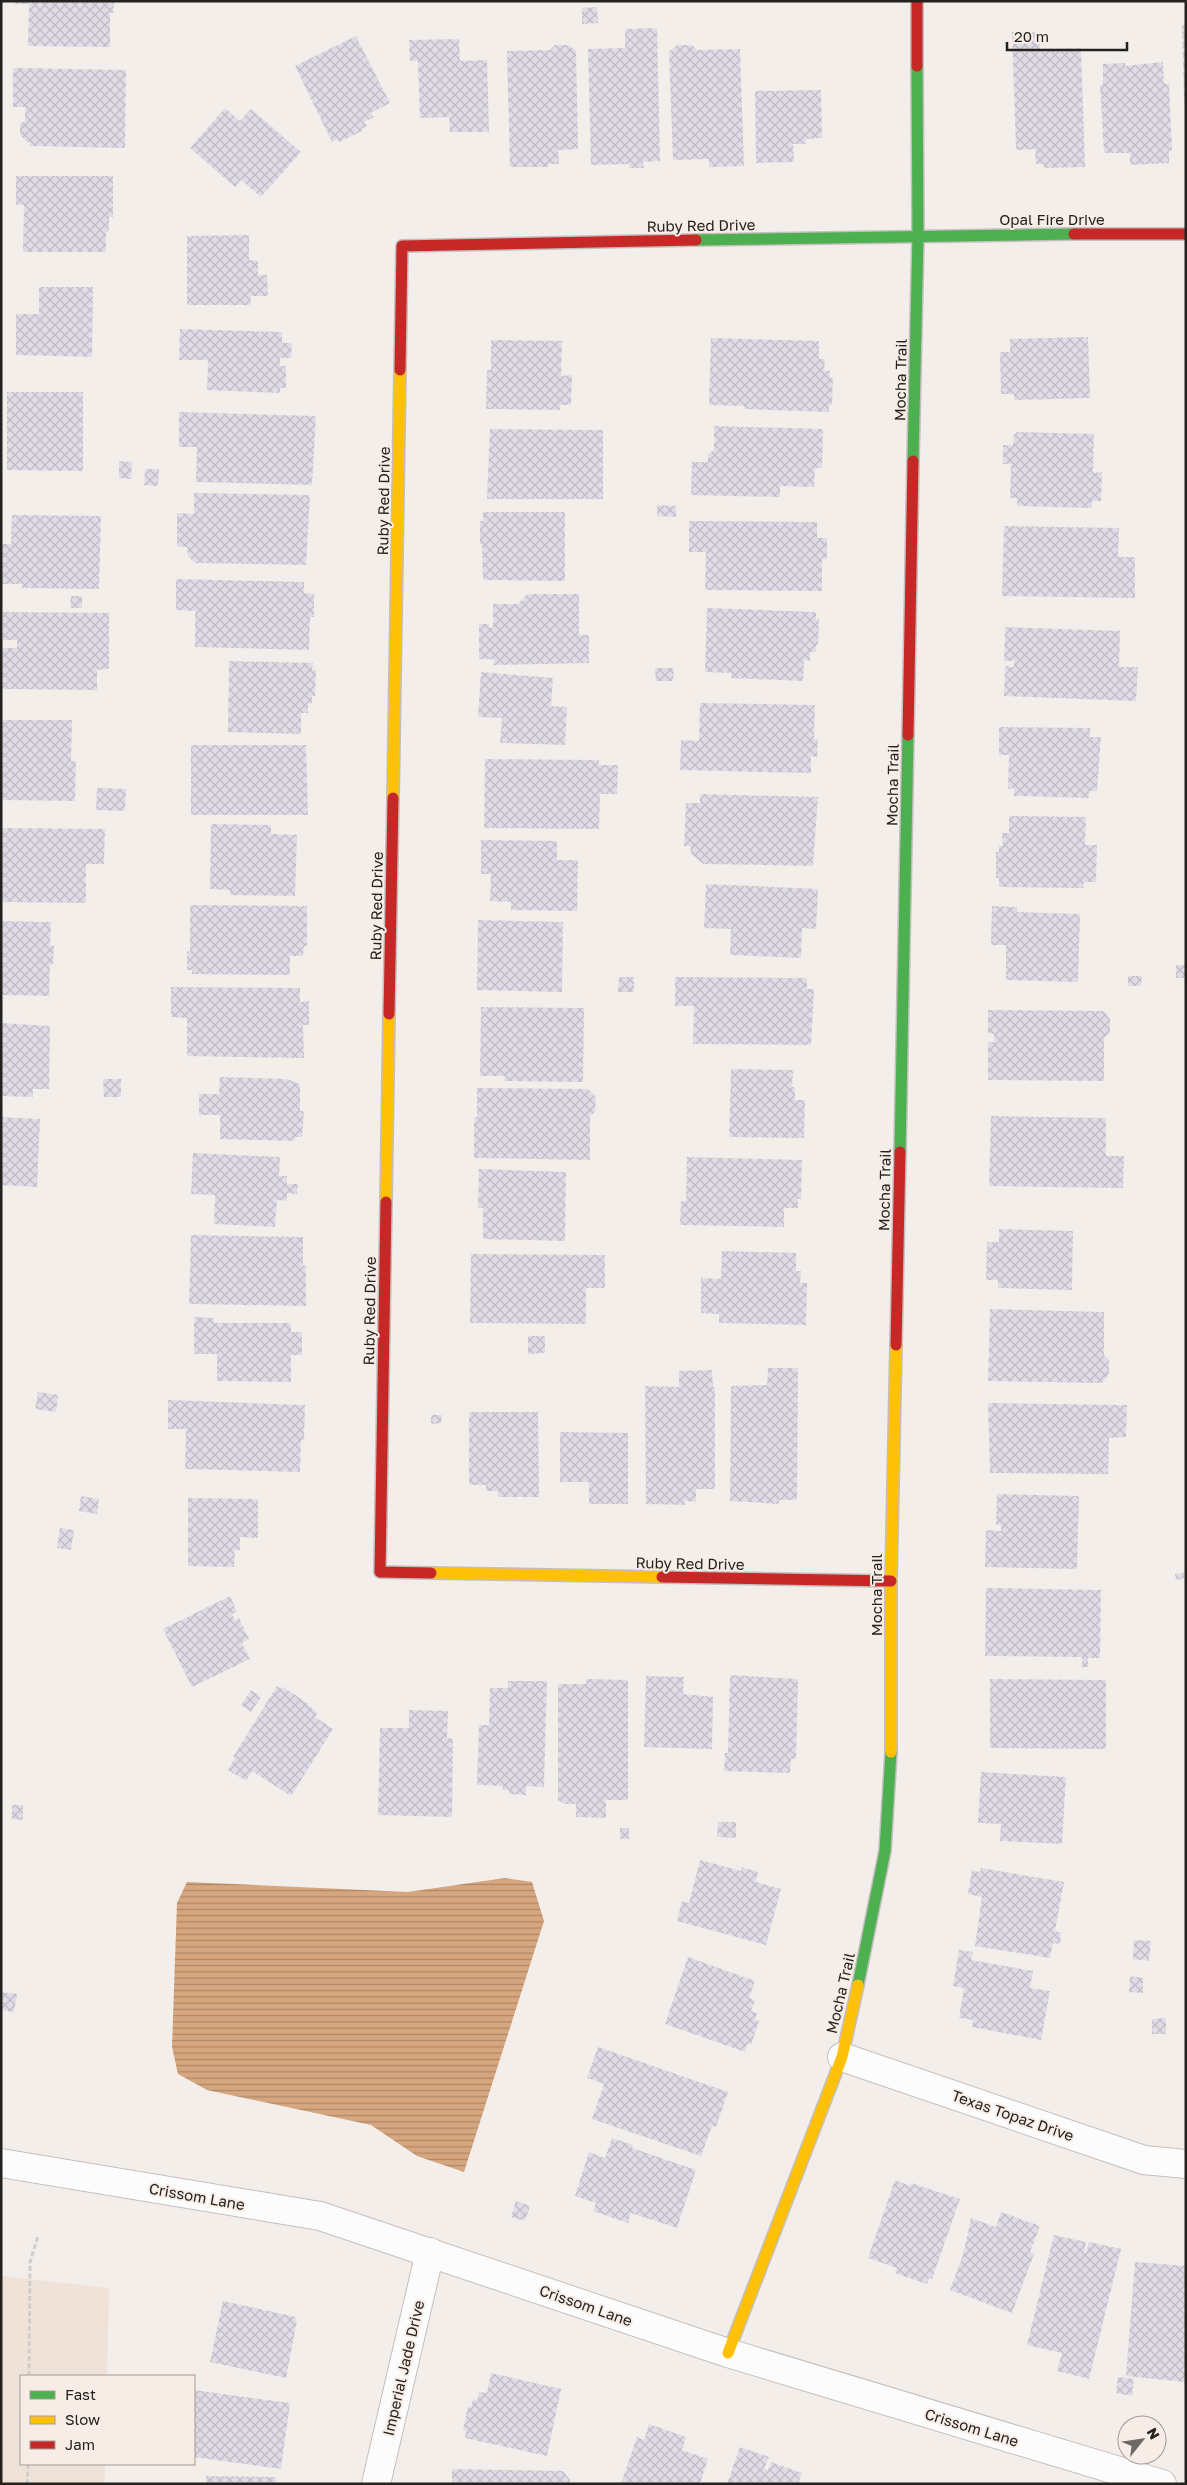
<svg xmlns="http://www.w3.org/2000/svg" width="1187" height="2485" font-family="'Golos Text',sans-serif">
<style>
.built{fill:#eee2d9}
.water{fill:url(#water-rules)}
.building{fill:url(#building-cross-hatch)}
.lines{fill:none;stroke-linecap:round;stroke-linejoin:round}
.street-casing{stroke:#c4bfbc;stroke-width:30}
.fast-casing{stroke:#c4bfbc;stroke-width:14}
.slow-casing{stroke:#c4bfbc;stroke-width:14}
.jam-casing{stroke:#c4bfbc;stroke-width:14}
.path{stroke:#cfcdcd;stroke-width:3;stroke-dasharray:5 2.5;stroke-linecap:butt}
.street{stroke:#fdfcfc;stroke-width:28}
.fast{stroke:#4caf50;stroke-width:11}
.slow{stroke:#ffc107;stroke-width:11}
.jam{stroke:#c62828;stroke-width:11}
.labels{text-anchor:middle;dominant-baseline:central;stroke-width:4;stroke-linejoin:round;paint-order:stroke}
.street-label{font-size:15px;fill:#25211e;stroke:#f7ede6}
</style>
<defs>
<pattern id="water-rules" width="6" height="5" patternUnits="userSpaceOnUse" patternTransform="scale(1.25)"><rect width="6" height="5" fill="#d6a67f"/><path d="M0 2.5h6" fill="none" stroke="#ad8767"/></pattern>
<pattern id="building-cross-hatch" width="8" height="8" patternUnits="userSpaceOnUse" patternTransform="scale(1.25)"><rect width="8" height="8" fill="#e0dce7"/><path d="M0 0l8 8M0 8l8-8" fill="none" stroke="#c0bcc6"/></pattern>
</defs>
<rect width="100%" height="100%" fill="#f3eeea"/>
<polygon class="built" points="1,2276 109,2288 107,2376 21,2376 21,2464 105,2464 105,2484 1,2484"/>
<polygon class="water" points="505,1878 532,1882 544,1921 464,2172 417,2156 371,2125 207,2090 178,2074 172,2047 177,1903 187,1882 408,1892"/>
<g class="building">
<polygon points="15,1 114,1 113,13 110,13 110,47 28,46 29,4 15,4"/>
<polygon points="597,7 598,23 582,24 582,8"/>
<polygon points="1182,25 1186,25 1186,102 1184,102"/>
<polygon points="657,28 660,161 643,162 644,168 629,168 629,164 591,165 588,49 625,48 625,29"/>
<polygon points="1012,32 1040,32 1040,49 1081,48 1085,167 1044,168 1044,164 1036,164 1035,149 1016,150"/>
<polygon points="356,36 390,103 371,113 374,117 364,122 367,126 361,129 362,131 339,142 338,139 332,142 295,66"/>
<polygon points="459,39 460,61 487,60 489,132 450,132 449,117 420,118 418,61 410,61 409,40"/>
<polygon points="555,45 569,45 576,51 578,149 558,150 559,164 548,164 548,167 510,167 507,51 550,50"/>
<polygon points="677,45 692,45 697,50 740,49 744,166 709,167 709,159 673,160 669,52"/>
<polygon points="1163,62 1164,84 1169,84 1172,151 1169,150 1169,163 1130,165 1130,153 1104,153 1100,85 1103,85 1103,64 1125,63 1125,66"/>
<polygon points="13,68 126,70 125,148 29,146 30,142 27,142 20,135 20,124 25,121 25,107 13,107"/>
<polygon points="821,90 822,138 806,139 806,144 793,144 794,162 756,163 755,91"/>
<polygon points="225,108 240,121 251,109 301,152 261,197 241,180 235,187 190,148"/>
<polygon points="16,176 113,176 113,217 109,217 109,231 106,232 106,252 23,252 24,205 16,205"/>
<polygon points="249,235 249,260 258,261 258,275 267,275 268,296 251,296 250,305 187,305 187,236"/>
<polygon points="39,287 93,287 92,357 16,355 16,314 39,314"/>
<polygon points="180,329 282,332 282,343 292,343 291,358 280,358 280,366 286,366 286,388 280,388 280,393 207,390 208,360 179,360"/>
<polygon points="1088,337 1090,398 1014,400 1014,394 1001,394 1000,352 1010,352 1010,339"/>
<polygon points="711,338 819,341 819,359 825,359 824,370 830,371 830,378 833,378 832,405 829,405 829,412 744,409 744,406 709,405"/>
<polygon points="491,340 562,341 561,376 572,375 571,405 560,405 560,410 486,409 487,370 491,370"/>
<polygon points="7,392 83,392 83,471 7,470"/>
<polygon points="179,412 316,416 312,485 196,482 197,447 179,447"/>
<polygon points="714,426 823,429 822,468 815,468 814,487 780,486 780,497 691,495 692,462 708,462 708,454 714,450"/>
<polygon points="490,429 603,430 603,499 487,499"/>
<polygon points="1017,432 1094,434 1093,473 1102,472 1101,501 1092,501 1092,508 1017,506 1017,498 1010,498 1011,464 1003,464 1003,445 1013,445 1014,435"/>
<polygon points="119,461 132,462 131,479 119,478"/>
<polygon points="145,469 159,469 158,486 144,485"/>
<polygon points="194,493 310,495 306,565 195,563 188,556 187,547 177,546 177,513 194,514"/>
<polygon points="657,505 676,506 676,517 657,516"/>
<polygon points="483,512 565,512 565,581 483,580 482,544 480,544 480,521 483,521"/>
<polygon points="12,515 101,516 99,589 22,588 22,584 1,584 1,544 11,544"/>
<polygon points="689,521 817,522 817,538 827,538 827,559 822,559 822,591 705,590 706,552 689,552"/>
<polygon points="1004,526 1119,528 1118,557 1135,557 1135,598 1002,596"/>
<polygon points="176,579 304,582 304,593 314,594 314,617 310,617 309,650 195,647 195,611 176,610"/>
<polygon points="527,594 579,594 579,635 589,635 589,663 494,665 494,659 479,659 479,624 489,624 489,627 493,628 493,604 518,604"/>
<polygon points="71,596 82,596 82,608 70,608"/>
<polygon points="707,608 816,612 816,619 819,619 818,645 816,645 816,652 810,652 810,661 804,660 803,681 731,678 731,673 705,672"/>
<polygon points="3,612 109,613 109,669 97,670 97,690 1,689 1,648 17,648 17,640 3,640"/>
<polygon points="1005,627 1120,631 1119,667 1138,667 1136,701 1004,696 1005,666 1014,667 1014,661 1004,661"/>
<polygon points="229,661 313,663 312,670 316,670 315,696 312,696 312,704 308,703 308,713 301,713 301,734 228,732"/>
<polygon points="655,668 674,668 673,681 656,681"/>
<polygon points="481,672 553,678 551,706 567,707 565,745 500,743 502,718 478,717"/>
<polygon points="700,703 815,705 814,739 818,739 817,757 811,756 811,773 680,770 681,740 699,741"/>
<polygon points="1,720 72,720 71,761 76,761 75,801 1,800"/>
<polygon points="999,727 1090,728 1090,737 1101,737 1097,791 1089,791 1089,798 1014,796 1014,788 1008,789 1009,755 999,755"/>
<polygon points="191,745 306,745 308,815 191,815"/>
<polygon points="485,759 599,760 599,765 618,765 617,794 600,794 599,829 484,828"/>
<polygon points="97,788 126,789 125,811 96,810"/>
<polygon points="700,794 818,797 813,866 703,864 691,854 690,846 684,846 686,803 700,803"/>
<polygon points="1009,816 1086,817 1085,845 1097,845 1096,882 1084,882 1083,888 999,887 999,878 996,878 996,852 999,852 999,846 1003,846 1002,833 1009,833"/>
<polygon points="211,824 271,825 271,834 297,835 295,896 230,895 230,890 210,889"/>
<polygon points="1,828 105,829 104,864 86,864 86,903 1,902"/>
<polygon points="481,840 557,841 557,860 578,860 577,911 511,910 511,902 490,901 491,874 481,874"/>
<polygon points="706,884 818,889 816,929 802,928 801,958 730,955 731,929 704,928"/>
<polygon points="190,905 307,906 307,946 304,946 303,956 290,956 290,975 192,974 192,970 187,970 187,951 190,952"/>
<polygon points="992,906 1017,907 1017,912 1080,914 1078,982 1006,980 1006,945 991,945"/>
<polygon points="478,920 563,922 562,992 477,990"/>
<polygon points="1,921 51,922 50,945 54,946 53,965 50,965 49,996 1,995"/>
<rect x="1176" y="965" width="10" height="13"/>
<polygon points="1128,976 1142,976 1141,986 1128,986"/>
<polygon points="619,977 634,977 634,992 618,992"/>
<polygon points="675,977 807,978 807,989 814,989 811,1045 693,1044 694,1006 675,1006"/>
<polygon points="171,987 300,988 300,1002 309,1001 309,1025 303,1025 304,1058 187,1056 187,1018 171,1017"/>
<polygon points="481,1007 584,1008 583,1082 504,1081 505,1076 480,1076"/>
<polygon points="988,1010 1104,1011 1110,1019 1110,1032 1104,1038 1104,1081 988,1080 988,1042 994,1042 994,1034 988,1033"/>
<polygon points="1,1023 50,1026 49,1089 33,1089 33,1097 1,1096"/>
<polygon points="731,1069 793,1070 792,1087 795,1087 795,1100 805,1100 804,1138 729,1137"/>
<polygon points="220,1077 287,1079 300,1084 300,1111 304,1111 302,1137 295,1137 295,1141 220,1139 220,1115 199,1115 199,1094 219,1094"/>
<polygon points="103,1079 121,1079 121,1097 104,1097"/>
<polygon points="477,1088 588,1089 596,1097 595,1112 590,1116 590,1160 474,1158 474,1117 477,1117"/>
<polygon points="991,1116 1106,1118 1106,1156 1124,1156 1123,1188 989,1186"/>
<polygon points="1,1117 40,1119 37,1187 1,1185"/>
<polygon points="193,1153 280,1157 279,1176 287,1176 287,1184 298,1184 297,1194 287,1193 287,1201 277,1200 275,1227 214,1224 215,1195 191,1194"/>
<polygon points="687,1157 802,1160 801,1199 798,1199 798,1208 784,1208 784,1227 680,1225 681,1201 686,1201"/>
<polygon points="479,1169 566,1172 565,1241 483,1239 483,1208 478,1208"/>
<polygon points="999,1229 1073,1231 1072,1290 998,1288 998,1280 986,1280 987,1242 999,1242"/>
<polygon points="191,1235 303,1237 303,1265 306,1266 306,1306 189,1304"/>
<polygon points="722,1251 796,1253 796,1271 801,1271 800,1283 807,1283 806,1325 719,1323 719,1314 701,1313 701,1278 721,1279"/>
<polygon points="471,1254 605,1255 605,1288 586,1288 586,1324 470,1323"/>
<polygon points="990,1309 1104,1312 1104,1355 1109,1360 1109,1374 1102,1383 988,1381"/>
<polygon points="194,1317 214,1318 214,1323 291,1323 291,1332 302,1332 302,1355 291,1355 291,1382 217,1381 217,1354 194,1354"/>
<polygon points="528,1336 545,1336 545,1353 528,1354"/>
<polygon points="768,1368 798,1368 797,1500 779,1500 779,1504 730,1501 731,1386 767,1385"/>
<polygon points="712,1370 713,1387 715,1387 715,1489 696,1489 696,1502 685,1501 685,1505 646,1504 645,1386 679,1387 679,1371"/>
<polygon points="38,1392 58,1395 56,1412 35,1409"/>
<polygon points="168,1400 305,1405 304,1440 301,1440 300,1472 185,1469 186,1429 168,1429"/>
<polygon points="988,1403 1127,1405 1126,1437 1109,1438 1108,1474 990,1473"/>
<polygon points="469,1412 538,1412 539,1497 498,1497 498,1491 486,1491 486,1485 469,1485"/>
<polygon points="431,1415 442,1415 441,1423 431,1424"/>
<polygon points="560,1432 628,1433 628,1504 589,1504 589,1482 560,1482"/>
<polygon points="997,1494 1079,1496 1077,1569 985,1567 986,1530 1001,1531 1001,1525 996,1525"/>
<polygon points="81,1496 99,1499 97,1514 79,1511"/>
<polygon points="188,1498 258,1499 258,1538 240,1537 240,1550 235,1550 234,1567 188,1566"/>
<polygon points="60,1528 74,1530 71,1550 57,1548"/>
<polygon points="1184,1573 1185,1578 1176,1580 1175,1574"/>
<polygon points="986,1588 1101,1590 1100,1658 1088,1658 1088,1667 1082,1667 1082,1657 985,1656"/>
<polygon points="230,1596 237,1612 232,1614 235,1620 239,1618 249,1639 242,1643 250,1659 192,1687 163,1629"/>
<polygon points="730,1675 798,1679 796,1759 791,1759 790,1773 724,1771 725,1753 728,1753"/>
<polygon points="646,1676 684,1677 683,1694 713,1697 712,1749 644,1747"/>
<polygon points="586,1679 628,1680 628,1800 606,1800 606,1818 576,1817 576,1804 565,1804 558,1800 558,1684 586,1684"/>
<polygon points="990,1679 1106,1680 1106,1749 990,1748"/>
<polygon points="508,1681 547,1681 544,1787 526,1786 526,1795 509,1794 509,1790 502,1790 503,1786 477,1785 479,1725 489,1725 490,1688 508,1688"/>
<polygon points="277,1686 282,1689 283,1687 307,1703 317,1713 315,1717 333,1729 291,1796 252,1771 246,1781 228,1770 235,1758 233,1757"/>
<polygon points="251,1690 261,1697 251,1712 241,1705"/>
<polygon points="409,1710 448,1711 447,1738 453,1739 452,1817 378,1815 380,1728 409,1728"/>
<polygon points="981,1772 1066,1777 1062,1844 1000,1841 1001,1824 978,1823"/>
<polygon points="12,1805 23,1805 23,1820 12,1819"/>
<polygon points="718,1822 736,1822 736,1838 717,1837"/>
<rect x="620" y="1828" width="9" height="11"/>
<polygon points="700,1860 741,1871 742,1867 758,1872 756,1882 781,1889 766,1945 677,1921 682,1901 689,1903"/>
<polygon points="981,1868 1064,1882 1055,1931 1061,1933 1060,1944 1053,1943 1050,1958 975,1946 982,1897 968,1894 972,1870 980,1872"/>
<polygon points="1134,1940 1151,1941 1149,1961 1133,1959"/>
<polygon points="959,1950 973,1952 971,1960 1033,1971 1030,1988 1050,1991 1041,2040 972,2027 973,2020 959,2018 964,1988 953,1986"/>
<polygon points="688,1957 755,1981 749,1998 755,2000 751,2011 757,2013 755,2020 759,2021 751,2045 747,2044 745,2052 665,2024"/>
<polygon points="1130,1976 1143,1978 1143,1993 1129,1992"/>
<polygon points="1,1992 17,1994 14,2012 1,2010"/>
<polygon points="1166,2018 1166,2034 1152,2034 1152,2019"/>
<polygon points="598,2047 728,2092 716,2127 712,2126 701,2156 592,2119 604,2084 587,2078"/>
<polygon points="612,2138 633,2145 632,2148 696,2170 677,2228 631,2213 628,2223 593,2211 596,2203 575,2196 589,2152 605,2158"/>
<polygon points="895,2180 910,2186 911,2183 960,2199 932,2279 929,2278 927,2284 895,2273 897,2268 868,2258"/>
<polygon points="516,2201 530,2206 525,2221 511,2217"/>
<polygon points="1001,2212 1040,2226 1030,2252 1034,2254 1012,2313 950,2290 963,2255 971,2218 996,2227"/>
<polygon points="1054,2235 1086,2242 1084,2253 1086,2253 1089,2242 1121,2249 1089,2379 1057,2371 1062,2353 1027,2345"/>
<polygon points="1135,2262 1186,2266 1186,2382 1126,2376"/>
<polygon points="223,2301 296,2317 295,2321 297,2321 286,2378 210,2362"/>
<polygon points="491,2373 561,2389 547,2456 465,2438 466,2431 463,2430 468,2407 471,2408 473,2399 477,2400 479,2392 487,2393"/>
<polygon points="1118,2377 1134,2379 1132,2396 1116,2393"/>
<polygon points="194,2390 290,2403 281,2469 194,2457"/>
<polygon points="649,2424 686,2437 682,2450 708,2459 700,2484 621,2484 637,2437 644,2440"/>
<polygon points="740,2447 769,2457 764,2469 768,2470 771,2462 802,2473 798,2484 727,2484"/>
<polygon points="452,2469 563,2471 570,2480 570,2484 452,2484"/>
<polygon points="206,2476 276,2477 276,2484 206,2484"/>
</g>
<g class="lines">
<defs>
<g id="street">
<polyline points="842,2057 1144,2160 1186,2164"/>
<polyline points="1,2163 320,2216 728,2353 1162,2484"/>
<polyline points="376,2484 430,2252"/>
</g>
<g id="fast">
<polyline points="696,240 1074,234"/>
<polyline points="913,461 918,235 917,66"/>
<polyline points="900,1152 908,735"/>
<polyline points="858,1985 885,1851 891,1752"/>
</g>
<g id="slow">
<polyline points="393,798 400,370"/>
<polyline points="386,1202 389,1014"/>
<polyline points="431,1573 662,1577"/>
<polyline points="891,1752 891,1581 896,1345"/>
<polyline points="728,2353 842,2057 858,1985"/>
</g>
<g id="jam">
<polyline points="917,1 917,66"/>
<polyline points="1074,234 1186,234"/>
<polyline points="400,370 402,246 696,240"/>
<polyline points="908,735 913,461"/>
<polyline points="389,1014 393,798"/>
<polyline points="386,1202 380,1572 431,1573"/>
<polyline points="896,1345 900,1152"/>
<polyline points="662,1577 891,1581"/>
</g>
</defs>
<use href="#street" class="street-casing"/>
<use href="#fast" class="fast-casing"/>
<use href="#slow" class="slow-casing"/>
<use href="#jam" class="jam-casing"/>
<g class="path">
<polyline points="29,2376 30,2262 38,2236"/>
<polyline points="27,2484 28,2464"/>
</g>
<use href="#street" class="street"/>
<use href="#fast" class="fast"/>
<use href="#slow" class="slow"/>
<use href="#jam" class="jam"/>
</g>
<g class="labels">
<g class="street-label">
<text x="1052" y="219">Opal Fire Drive</text>
<text transform="translate(701 225) rotate(-1)">Ruby Red Drive</text>
<text transform="translate(900 380) rotate(-89)">Mocha Trail</text>
<text transform="translate(383 501) rotate(-89)">Ruby Red Drive</text>
<text transform="translate(892 785) rotate(-89)">Mocha Trail</text>
<text transform="translate(376 906) rotate(-89)">Ruby Red Drive</text>
<text transform="translate(884 1190) rotate(-89)">Mocha Trail</text>
<text transform="translate(369 1311) rotate(-89)">Ruby Red Drive</text>
<text transform="translate(690 1563) rotate(1)">Ruby Red Drive</text>
<text transform="translate(876 1595) rotate(-90)">Mocha Trail</text>
<text transform="translate(840 1993) rotate(-77)">Mocha Trail</text>
<text transform="translate(1013 2115) rotate(19)">Texas Topaz Drive</text>
<text transform="translate(197 2196) rotate(10)">Crissom Lane</text>
<text transform="translate(586 2305) rotate(19)">Crissom Lane</text>
<text transform="translate(403 2368) rotate(-77)">Imperial Jade Drive</text>
<text transform="translate(972 2427) rotate(17)">Crissom Lane</text>
</g>
</g>
<rect width="1187" height="2485" fill="none" stroke="#25211e" stroke-width="5"/>
<rect x="20" y="2375" width="175" height="90" fill="#f7ede6" stroke="#a39b96"/>
<rect x="30" y="2391" width="25" height="8" fill="#4caf50" stroke="#a39b96"/>
<text x="65" y="2400" font-size="15" fill="#25211e">Fast</text>
<rect x="30" y="2416" width="25" height="8" fill="#ffc107" stroke="#a39b96"/>
<text x="65" y="2425" font-size="15" fill="#25211e">Slow</text>
<rect x="30" y="2441" width="25" height="8" fill="#c62828" stroke="#a39b96"/>
<text x="65" y="2450" font-size="15" fill="#25211e">Jam</text>
<g transform="translate(1142 2440) rotate(60)"><circle r="24" fill="#f7ede6" stroke="#a39b96"/>
<path d="M0-4L9 19L0 12L-9 19Z" fill="#6d6965"/>
<text y="-8" font-size="14" font-weight="bold" text-anchor="middle" fill="#25211e">N</text>
</g>
<path d="M1007 42v8h120v-8" fill="none" stroke="#25211e" stroke-width="2.5"/>
<text x="1014" y="42" font-size="15" fill="#25211e" stroke="#f7ede6" stroke-width="4" paint-order="stroke">20 m</text>
</svg>
